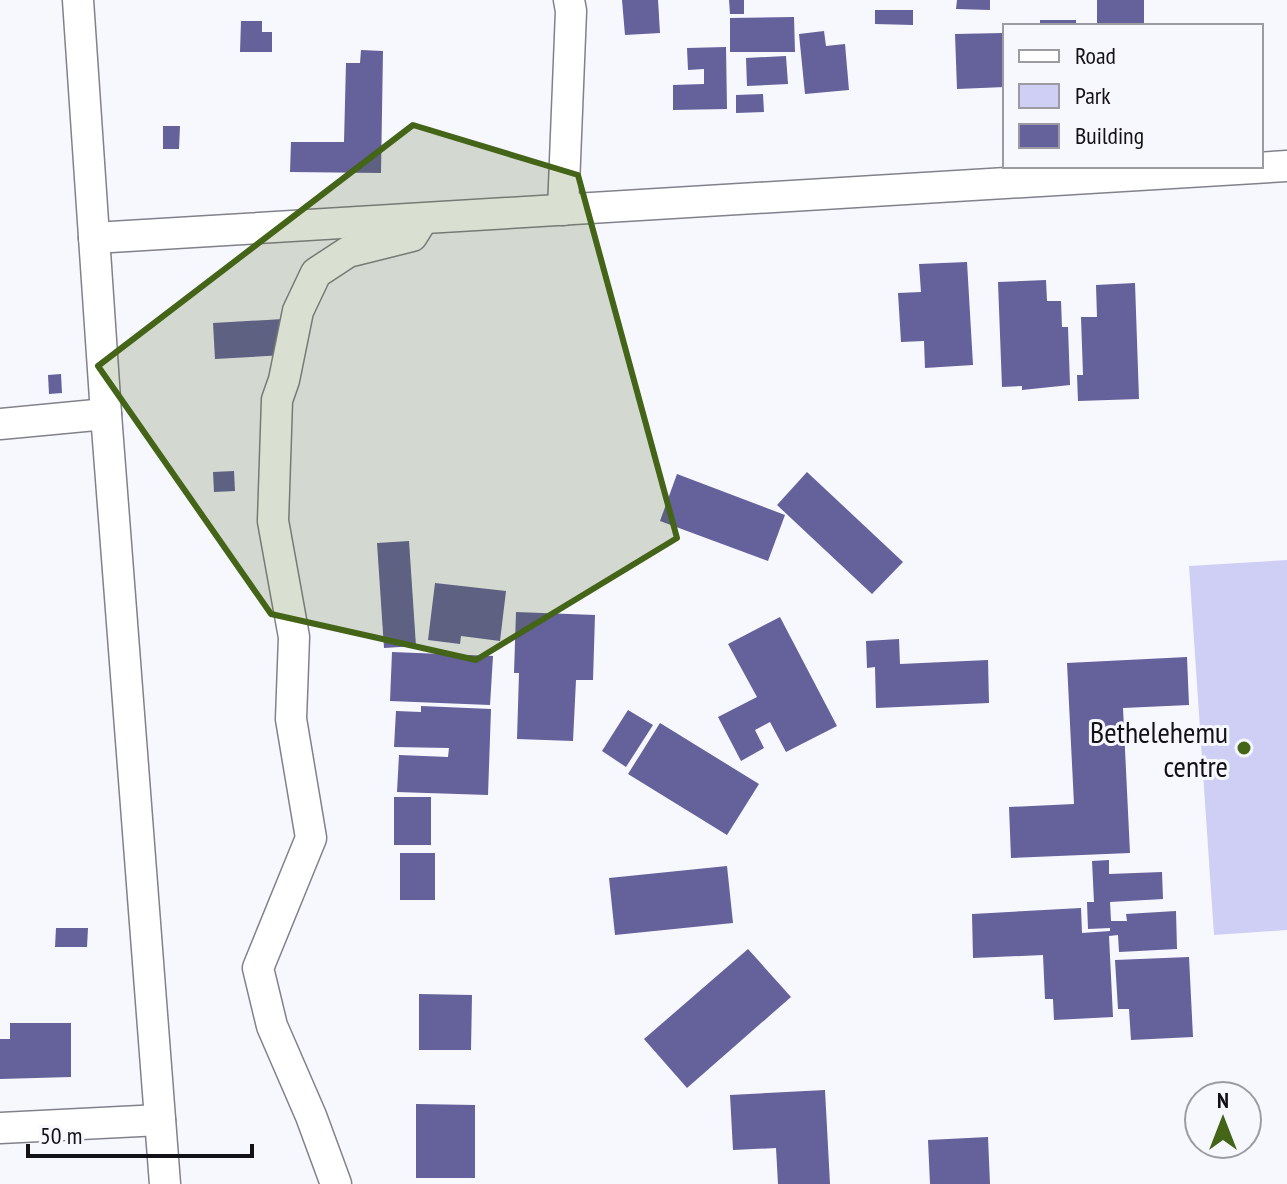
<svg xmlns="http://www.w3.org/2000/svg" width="1287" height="1184" font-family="'PT Sans Narrow',sans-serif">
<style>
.green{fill:#cfcff6}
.building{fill:#64619b}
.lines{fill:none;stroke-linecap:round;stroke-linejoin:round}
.minor-casing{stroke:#81818b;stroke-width:33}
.minor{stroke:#fff;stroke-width:30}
.marked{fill:#446418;fill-opacity:0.2;stroke:#446418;stroke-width:6;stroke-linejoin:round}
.poi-dot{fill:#446418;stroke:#f7f7fe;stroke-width:3}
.labels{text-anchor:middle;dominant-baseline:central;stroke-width:6;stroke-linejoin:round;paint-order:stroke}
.poi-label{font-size:30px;fill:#121216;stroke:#f7f7fe;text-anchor:end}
</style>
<rect width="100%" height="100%" fill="#f7f7fe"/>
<polygon class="green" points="1287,560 1287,930 1214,935 1189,566"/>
<g class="building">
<polygon points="622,0 658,0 660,33 625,35"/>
<polygon points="729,0 744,0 744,14 730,14"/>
<polygon points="957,0 990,0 990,10 956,9"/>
<rect x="1097" y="0" width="47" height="26"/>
<polygon points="875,10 913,10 913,25 875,24"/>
<polygon points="794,17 795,52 730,52 730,18"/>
<rect x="1040" y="20" width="36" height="6"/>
<polygon points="241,21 262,21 262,32 272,32 272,52 240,52"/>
<polygon points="824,31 826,46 845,44 849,90 805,94 799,34"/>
<polygon points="1003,33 1005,87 957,89 955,34"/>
<polygon points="726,47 727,109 673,110 673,85 704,84 704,69 688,70 687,48"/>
<polygon points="361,50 383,51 381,173 290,172 291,142 344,142 346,63 360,63"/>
<polygon points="786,56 788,84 747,86 746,58"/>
<polygon points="763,94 764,112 736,113 736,95"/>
<polygon points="163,126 180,126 179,149 163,149"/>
<polygon points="967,262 973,365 925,368 924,341 901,342 898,293 921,292 919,264"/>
<polygon points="1046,280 1047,301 1061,301 1062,327 1068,327 1070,385 1022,390 1022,386 1002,387 998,282"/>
<polygon points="1135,283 1139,399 1078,401 1077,375 1083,375 1081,317 1097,317 1096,285"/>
<polygon points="283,319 285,355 215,359 213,323"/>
<polygon points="61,374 62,393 49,394 48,375"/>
<polygon points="234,471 235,491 214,492 213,472"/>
<polygon points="807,472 903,562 872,594 777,505"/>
<polygon points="677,474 785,515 768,561 660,521"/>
<polygon points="409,541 416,646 384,648 377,543"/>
<polygon points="435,583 506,591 500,641 461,636 460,644 428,640"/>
<polygon points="516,612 595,615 593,680 576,680 573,741 517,739 519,673 514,673"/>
<polygon points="780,617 837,726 786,752 770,722 755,730 764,748 741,761 718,717 757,697 728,644"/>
<polygon points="899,639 900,664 988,660 989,703 876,708 875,667 867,668 866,641"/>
<polygon points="392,652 493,656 490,705 390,701"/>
<polygon points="1187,657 1189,705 1123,708 1130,853 1011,858 1009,807 1074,804 1067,663"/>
<polygon points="421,706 491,709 488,795 397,792 399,755 448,757 449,748 394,747 396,711 421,712"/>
<polygon points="628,710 653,725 626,767 602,751"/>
<polygon points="660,723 759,784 727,835 628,774"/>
<rect x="394" y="797" width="37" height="48"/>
<rect x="400" y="853" width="35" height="47"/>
<polygon points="1109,860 1109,874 1162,872 1163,899 1110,902 1111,921 1127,921 1126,914 1176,911 1177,949 1119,952 1118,935 1109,936 1113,1017 1054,1020 1053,999 1045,999 1043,955 973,958 972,914 1081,908 1082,933 1110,931 1110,928 1088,929 1087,902 1094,902 1092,861"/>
<polygon points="727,866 733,923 615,935 609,878"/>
<polygon points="56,928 88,928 87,947 55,947"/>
<polygon points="748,949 791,997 687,1088 644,1039"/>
<polygon points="1189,957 1193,1037 1131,1040 1129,1009 1118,1009 1115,960"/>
<polygon points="419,994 472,995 471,1050 419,1050"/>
<polygon points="10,1023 71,1023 71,1077 0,1079 0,1039 10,1039"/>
<polygon points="825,1090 830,1184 778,1184 776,1148 733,1150 730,1095"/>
<polygon points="416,1104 475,1105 475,1178 416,1178"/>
<polygon points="988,1137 990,1184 930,1184 928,1140"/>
</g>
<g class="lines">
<defs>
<g id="minor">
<polyline points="78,0 106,414 165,1184"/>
<polyline points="563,210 571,11 569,0"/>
<polyline points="94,238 1287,166"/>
<polyline points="0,424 106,414"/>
<polyline points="0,1128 160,1120"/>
<polyline points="336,1184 311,1116 272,1026 258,968 311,838 291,719 294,637 273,521 277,400 284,380 298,311 316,273 348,252 412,236 422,220"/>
</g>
</defs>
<use href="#minor" class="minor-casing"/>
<use href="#minor" class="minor"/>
</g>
<path class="marked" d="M413,125l165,50 99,363 -201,122 -205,-46 -173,-248z"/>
<circle class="poi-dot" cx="1244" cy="748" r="8"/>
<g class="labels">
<g class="poi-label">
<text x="1228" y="731">Bethelehemu<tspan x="1228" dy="34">centre</tspan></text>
</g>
</g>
<rect x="1003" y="24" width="260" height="144" fill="#f7f7fe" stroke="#9b9ba1" stroke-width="2"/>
<rect x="1019" y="50" width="40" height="12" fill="#ffffff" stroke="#9b9ba1" stroke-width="2"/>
<text x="1075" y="64" font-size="24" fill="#121216">Road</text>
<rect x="1019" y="84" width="40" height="24" fill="#cfcff6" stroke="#9b9ba1" stroke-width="2"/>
<text x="1075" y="104" font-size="24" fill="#121216">Park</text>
<rect x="1019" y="124" width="40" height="24" fill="#64619b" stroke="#9b9ba1" stroke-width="2"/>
<text x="1075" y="144" font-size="24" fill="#121216">Building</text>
<g transform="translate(1223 1120)"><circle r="38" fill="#f7f7fe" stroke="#9b9ba1" stroke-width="2"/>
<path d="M0-6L14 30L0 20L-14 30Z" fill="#446418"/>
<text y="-12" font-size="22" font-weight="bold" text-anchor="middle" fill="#121216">N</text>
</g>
<path d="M28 1144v12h224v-12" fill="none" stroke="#121216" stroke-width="4"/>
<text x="40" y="1144" font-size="24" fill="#121216" stroke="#f7f7fe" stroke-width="6" paint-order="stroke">50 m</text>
</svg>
